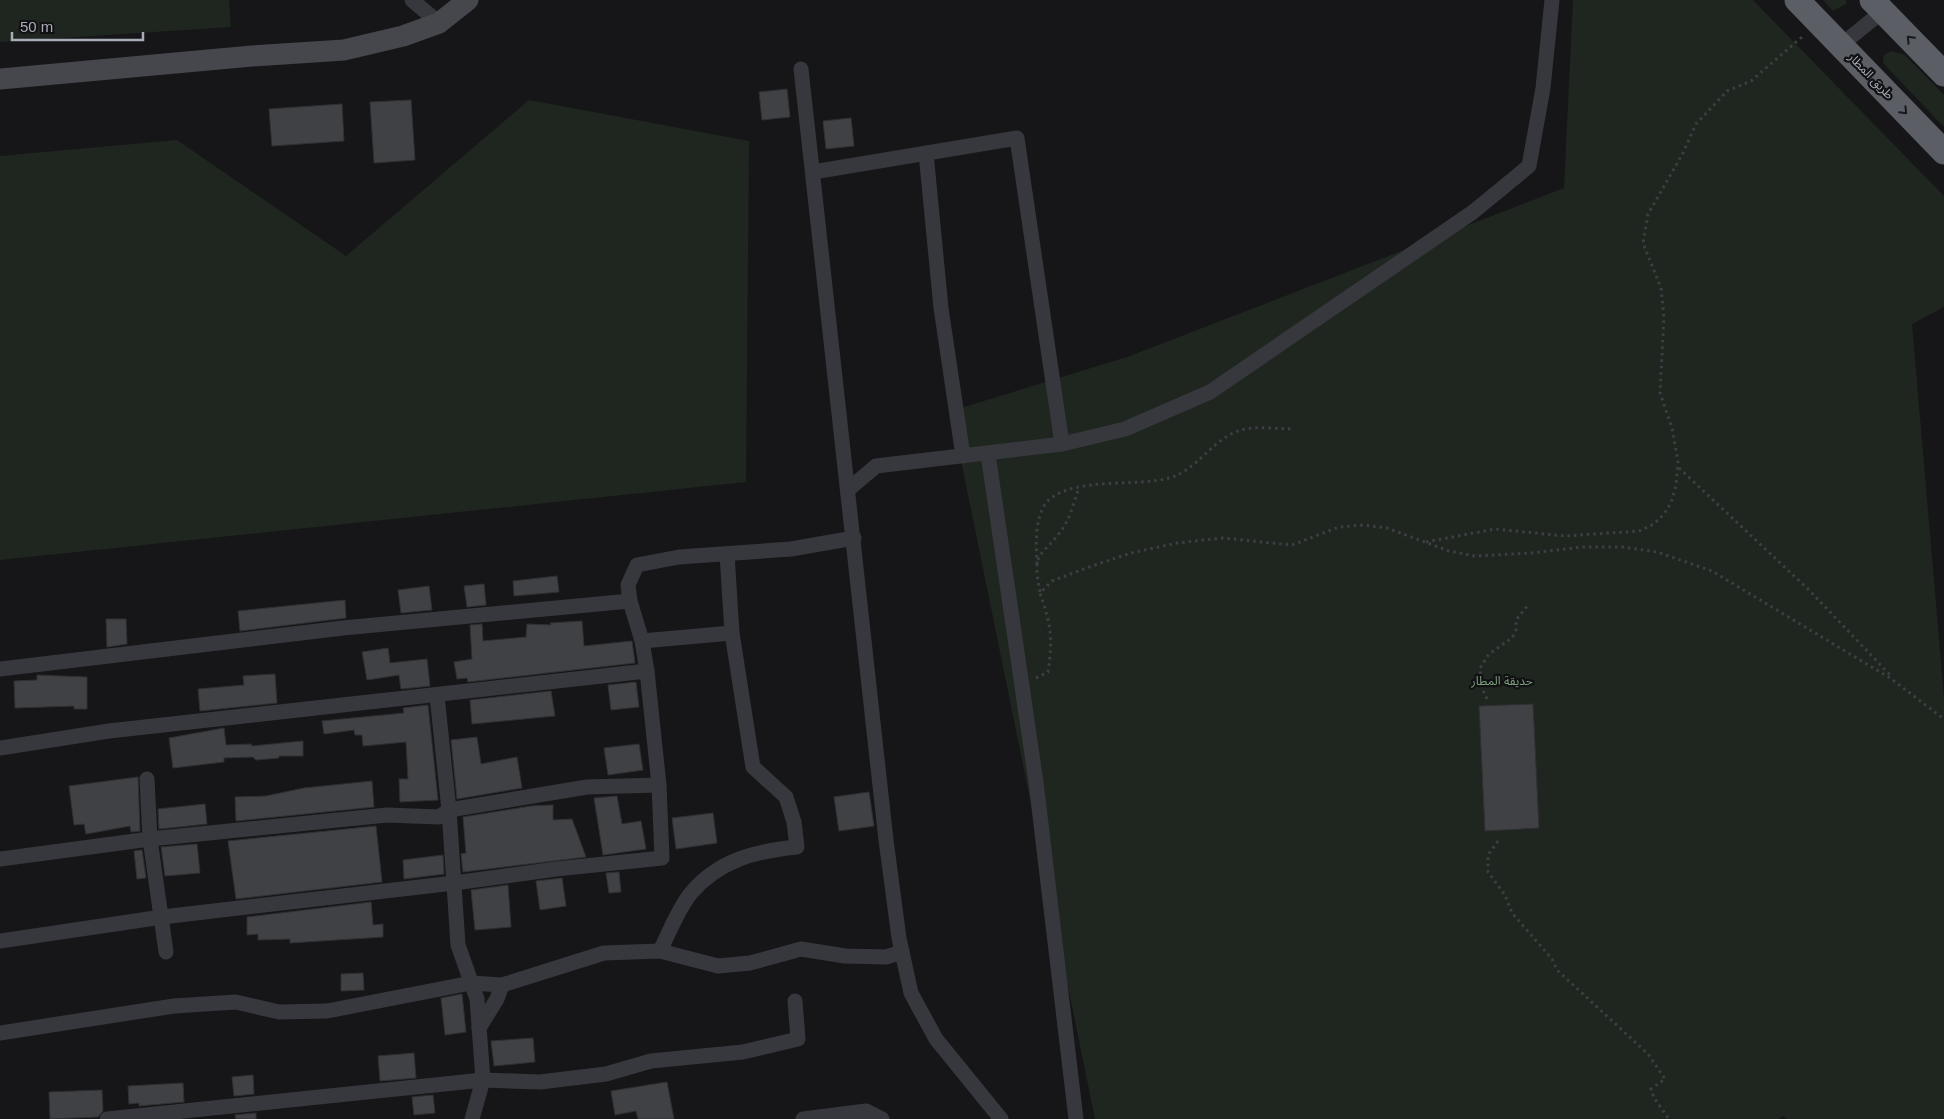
<svg xmlns="http://www.w3.org/2000/svg" width="1944" height="1119" font-family="Arial,'Noto Sans Arabic',sans-serif">
<style>
.green{fill:#1e261f}
.building{fill:#404145;stroke:#303034}
.lines{fill:none;stroke-linecap:round;stroke-linejoin:round}
.path{stroke:#3d3f44;stroke-width:3;stroke-dasharray:2.5 4;stroke-linecap:butt}
.minor{stroke:#37383d;stroke-width:15}
.secondary{stroke:#45474d;stroke-width:21}
.trunk{stroke:#5b5e65;stroke-width:25}
.oneway{stroke:#18191b}
.labels{text-anchor:middle;dominant-baseline:central;stroke-width:4.5;stroke-linejoin:round;paint-order:stroke}
.street-label{font-size:12px;fill:#a8adb8;stroke:#111113}
.park-label{font-size:12px;fill:#7fa381;stroke:#111113}
</style>
<rect width="100%" height="100%" fill="#161618"/>
<g class="green">
<polygon points="0,0 229,0 231,27 0,42"/>
<polygon points="1573,0 1753,0 1944,196 1944,307 1912,324 1944,697 1944,1119 1787,1119 1783,1116 1779,1119 1095,1119 951,411 1130,356 1564,188"/>
<polygon points="1823,0 1846,0 1846,4 1833,11"/>
<polygon points="1891,51 1905,55 1944,95 1944,127 1883,63 1884,55"/>
<polygon points="529,100 749,141 746,482 0,560 0,156 177,140 346,256"/>
</g>
<g class="building">
<polygon points="787,89 790,117 762,120 759,92"/>
<polygon points="411,100 415,160 374,163 370,102"/>
<polygon points="342,104 344,141 272,146 269,109"/>
<polygon points="851,118 854,146 826,149 823,121"/>
<polygon points="557,576 559,592 514,596 513,581"/>
<polygon points="484,584 486,605 467,607 464,586"/>
<polygon points="429,586 432,610 401,613 398,590"/>
<polygon points="345,600 346,618 240,631 238,611"/>
<polygon points="106,619 126,619 127,644 107,647"/>
<polygon points="582,621 584,646 632,641 635,663 468,682 467,678 457,679 454,662 472,659 470,625 482,624 483,641 526,637 527,624 551,625 550,623"/>
<polygon points="388,648 390,663 427,659 430,686 401,689 399,675 367,680 362,652"/>
<polygon points="275,674 277,703 200,711 198,689 244,685 243,676"/>
<polygon points="37,675 87,677 87,709 74,709 74,706 15,708 14,681 37,680"/>
<polygon points="636,682 639,707 611,710 608,685"/>
<polygon points="551,691 555,716 472,724 470,700"/>
<polygon points="1533,704 1539,828 1485,831 1479,706"/>
<polygon points="428,705 438,800 400,802 399,779 408,779 406,742 363,746 362,735 355,735 354,730 324,734 322,721 404,713 403,708"/>
<polygon points="224,728 226,745 251,744 252,746 303,741 303,756 279,756 279,758 256,760 253,757 224,758 224,762 173,768 169,738"/>
<polygon points="477,737 481,764 517,757 522,788 457,799 451,740"/>
<polygon points="639,744 643,770 608,775 604,748"/>
<polygon points="138,777 140,831 131,832 130,826 86,834 84,824 74,825 69,786"/>
<polygon points="372,781 374,807 236,821 235,797 266,796 304,788"/>
<polygon points="869,792 874,826 839,831 834,797"/>
<polygon points="617,796 622,824 641,821 646,849 603,855 594,798"/>
<polygon points="205,804 207,824 159,829 158,809"/>
<polygon points="553,805 553,820 572,819 586,857 463,872 461,854 466,853 463,817 531,806"/>
<polygon points="713,813 717,843 676,849 672,818"/>
<polygon points="376,826 382,882 236,899 228,841"/>
<polygon points="197,844 200,873 165,876 161,847"/>
<polygon points="142,850 146,878 137,879 134,851"/>
<polygon points="443,855 444,874 404,879 403,860"/>
<polygon points="619,872 621,892 609,893 606,873"/>
<polygon points="562,878 566,906 540,910 536,881"/>
<polygon points="508,885 511,927 475,930 471,890"/>
<polygon points="371,902 373,925 383,924 383,937 290,943 290,939 258,940 258,934 247,935 247,917"/>
<polygon points="363,973 364,990 341,991 341,974"/>
<polygon points="462,994 466,1032 445,1035 441,998"/>
<polygon points="533,1038 535,1062 494,1066 491,1041"/>
<polygon points="414,1053 416,1078 380,1081 378,1056"/>
<polygon points="253,1075 254,1094 234,1096 232,1077"/>
<polygon points="667,1082 674,1119 638,1119 636,1111 615,1115 611,1091"/>
<polygon points="183,1083 184,1102 139,1106 139,1103 129,1104 128,1086"/>
<polygon points="102,1090 103,1111 98,1117 50,1119 49,1092"/>
<polygon points="433,1095 435,1113 414,1115 412,1097"/>
<polygon points="256,1113 256,1119 236,1119 235,1115"/>
</g>
<g class="lines">
<g class="path">
<polyline points="1679,468 1809,590 1892,677"/>
<polyline points="1426,542 1495,529 1565,536 1639,531 1654,524 1664,514 1671,503 1676,485 1678,462 1672,428 1660,393 1664,317 1661,288 1643,243 1648,214 1682,155 1696,124 1727,91 1751,81 1803,36"/>
<path d="M1037,564c-1,-19 -3,-52 13,-65 26,-22 87,-12 119,-21 27,-7 42,-37 69,-47 17,-6 38,-2 56,-2"/>
<path d="M1040,592c-9,-44 2,-33 23,-64 8,-12 11,-27 16,-40"/>
<path d="M1036,678l12,-6c5,-34 3,-47 -8,-79l12,-12 37,-14 42,-14 46,-10 46,-5 69,7 47,-18 25,-2 23,3 62,23 26,5 57,-3 51,-6h40l34,5 55,19 178,107 54,41"/>
<polyline points="1487,699 1482,688 1480,668 1489,654 1512,638 1516,630 1516,620 1529,604"/>
<polyline points="1498,841 1488,855 1488,872 1505,895 1512,913 1552,959 1557,970 1648,1054 1665,1079 1651,1089 1654,1098 1669,1119"/>
</g>
<g class="minor">
<polyline points="412,0 439,23"/>
<polyline points="1841,45 1883,11"/>
<polyline points="801,69 886,840 899,938 911,993 936,1039 1001,1119"/>
<polyline points="926,153 941,308 963,456"/>
<polyline points="813,172 1017,138 1062,444"/>
<polyline points="988,454 1036,782 1076,1119"/>
<polyline points="849,489 876,466 1062,444 1125,429 1210,392 1473,212 1529,166 1543,88 1552,0"/>
<polyline points="642,641 732,633"/>
<polyline points="0,669 343,628 630,601"/>
<polyline points="437,696 449,810 458,945 477,999 483,1080 472,1119"/>
<polyline points="0,748 109,731 647,671"/>
<polyline points="147,779 150,839 166,952"/>
<polyline points="0,859 150,839 387,815 439,817 449,810 587,787 659,785"/>
<polyline points="0,941 162,917 454,883 556,869 662,858 659,785 647,671 642,641 630,601 628,585 637,565 679,557 791,549 854,538"/>
<path d="M660,951c9,-18 18,-42 31,-58 28,-33 65,-42 106,-46l-3,-25 -8,-25 -33,-30 -21,-134 -5,-79"/>
<polyline points="479,1028 497,999 502,985"/>
<polyline points="0,1033 174,1006 236,1002 279,1012 327,1011 471,983 502,985 604,953 660,951 718,966 750,963 801,949 845,956 886,957 902,952"/>
<polyline points="107,1119 483,1080 540,1082 606,1074 651,1061 743,1052 798,1039 795,1001"/>
<polyline points="803,1119 866,1111 882,1119"/>
</g>
<polyline class="secondary" points="0,79 252,56 344,50 403,36 439,23 468,0"/>
<g class="trunk">
<polyline points="1797,0 1944,152"/>
<polyline points="1872,0 1944,74"/>
</g>
</g>
<defs><path id="oneway-chevron" d="M-2-3.5L2.5 0L-2 3.5" fill="none" stroke-width="1.6" stroke-linecap="round" stroke-linejoin="round" transform="scale(1.25)"/></defs>
<g class="oneway">
<use href="#oneway-chevron" transform="translate(1910 39) rotate(-134)"/>
<use href="#oneway-chevron" transform="translate(1904 111) rotate(46)"/>
</g>
<g class="labels">
<g class="street-label">
<text transform="translate(1871 76) rotate(46)">طريق المطار</text>
</g>
<g class="park-label">
<text x="1502" y="681">حديقة المطار</text>
</g>
</g>
<path d="M12 32v8h131v-8" fill="none" stroke="#a8adb8" stroke-width="2.5"/>
<text x="20" y="32" font-size="15" fill="#a8adb8" stroke="#111113" stroke-width="4" paint-order="stroke">50 m</text>
</svg>
